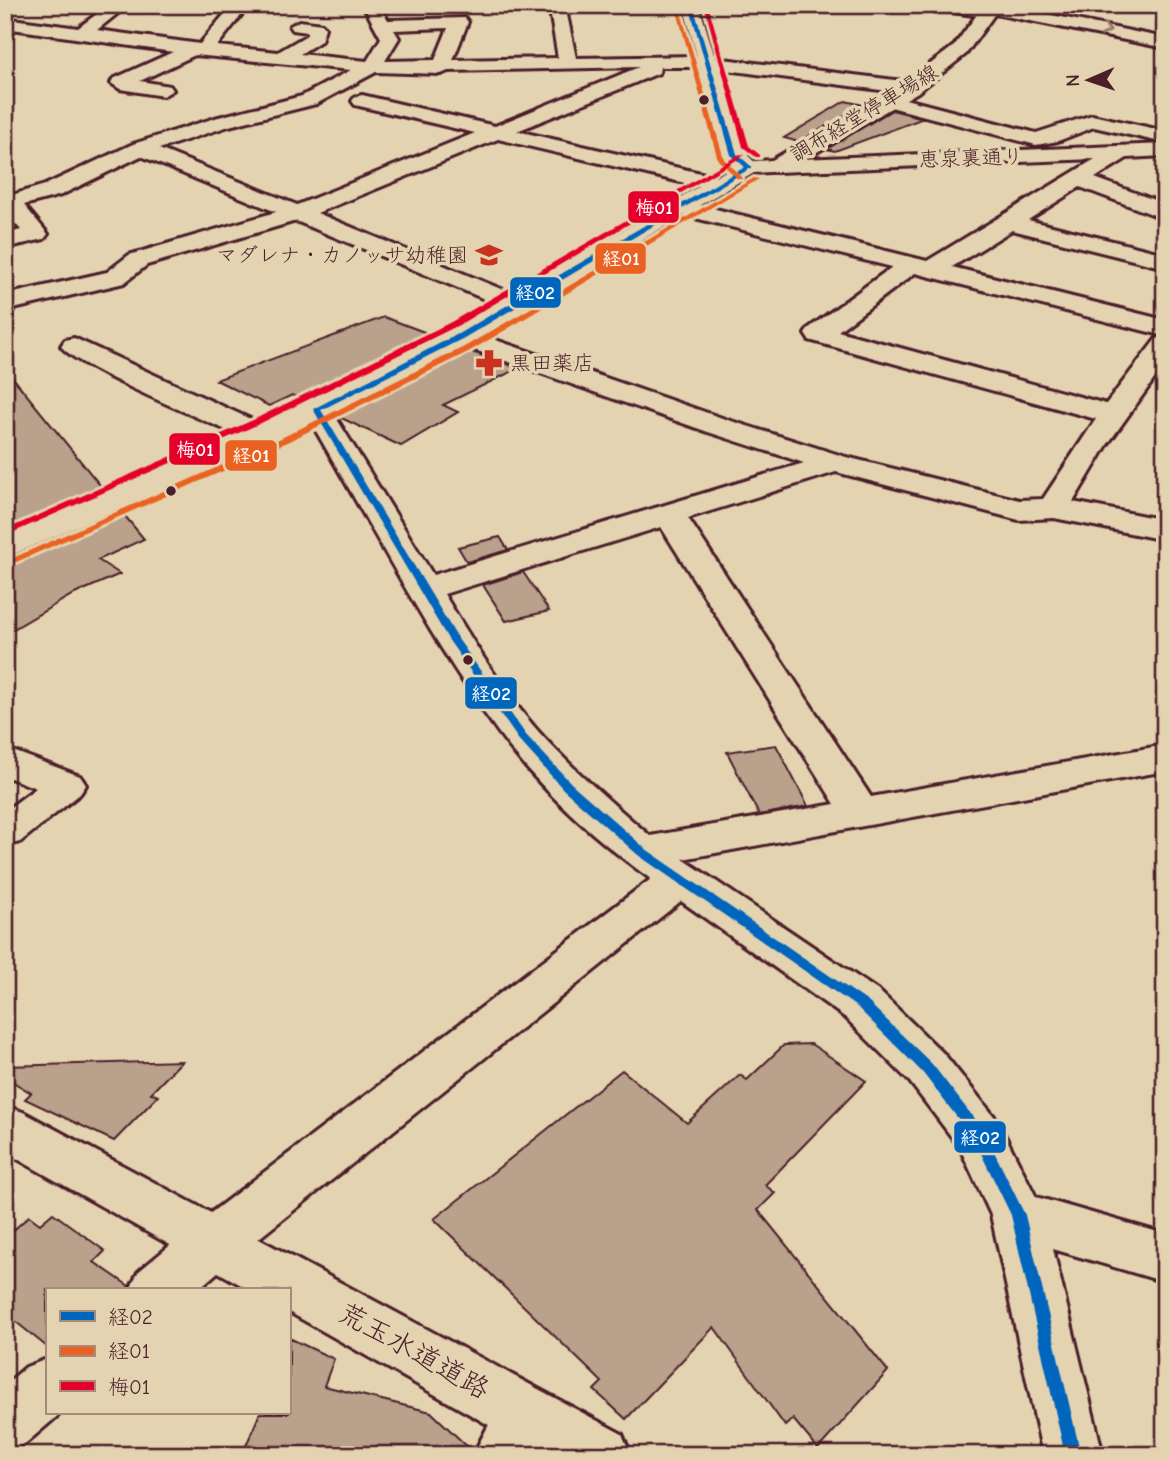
<svg xmlns="http://www.w3.org/2000/svg" width="1170" height="1460" font-family="'Comic Neue','Klee One',sans-serif">
<style>
.building{fill:#b9a18b;stroke:#4a1f2b;stroke-width:2}
.lines{fill:none;stroke-linecap:round;stroke-linejoin:round}
.minor-casing{stroke:#4a1f2b;stroke-width:6}
.major-casing{stroke:#4a1f2b;stroke-width:6}
.minor{fill:#e4d3b0;fill-rule:evenodd}
.major{fill:#e4d3b0;fill-rule:evenodd}
.bus-1-casing{stroke:#e4d3b0;stroke-width:6}
.bus-2-casing{stroke:#e4d3b0;stroke-width:6}
.bus-3-casing{stroke:#e4d3b0;stroke-width:6}
.bus-1{fill:#0065bd;fill-rule:evenodd}
.bus-2{fill:#ea6222;fill-rule:evenodd}
.bus-3{fill:#e4002b;fill-rule:evenodd}
.oneway{stroke:#97796e}
.bus-dot{fill:#4a1f2b;stroke:#e4d3b0;stroke-width:2.5}
.labels{text-anchor:middle;dominant-baseline:central;stroke-width:7;stroke-linejoin:round;paint-order:stroke}
.far-street-label{font-size:21px;fill:#4a1f2b;stroke:#e4d3b0}
.far-poi-label{font-size:21px;fill:#4a1f2b;stroke:#e4d3b0;text-anchor:end}
.near-street-label{font-size:28px;fill:#4a1f2b;stroke:#e4d3b0}
.line-badge{stroke:#e4d3b0;stroke-width:2.5}
.badge-label{font-size:19px;text-anchor:middle;font-weight:bold;fill:#fff}
</style>
<rect width="100%" height="100%" fill="#e4d3b0"/>
<filter id="ink" filterUnits="userSpaceOnUse"><feTurbulence type="fractalNoise" baseFrequency=".0143" numOctaves="2"/><feDisplacementMap in="SourceGraphic" scale="14" xChannelSelector="R" yChannelSelector="G"/><feConvolveMatrix kernelMatrix="1 2 1 2 8 2 1 2 1" color-interpolation-filters="sRGB"/></filter>
<g filter="url(#ink)">
<g class="building">
<polygon points="845,101 863,105 799,142 784,138"/>
<polygon points="892,110 924,118 835,151 827,149"/>
<polygon points="384,317 435,336 304,401 292,395 269,406 216,380"/>
<polygon points="463,349 519,368 443,405 458,412 401,446 339,417 336,412"/>
<polygon points="5,368 104,490 5,533"/>
<polygon points="120,510 144,539 98,560 120,574 70,596 5,634 5,560"/>
<polygon points="500,537 508,550 467,562 458,547"/>
<polygon points="523,572 549,611 506,621 483,585"/>
<polygon points="776,745 808,806 759,815 727,752"/>
<polygon points="811,1044 866,1081 765,1185 775,1193 758,1210 888,1371 818,1449 793,1419 785,1426 714,1327 626,1419 594,1390 602,1382 434,1219 622,1070 687,1123 740,1075 747,1080 784,1045"/>
<polygon points="182,1061 151,1093 158,1096 114,1141 25,1099 31,1093 5,1077 5,1066"/>
<polygon points="53,1213 105,1251 94,1262 129,1286 127,1290 47,1290 47,1347 5,1313 5,1238 29,1216 40,1224"/>
<polygon points="289,1338 334,1359 324,1386 431,1412 472,1451 471,1455 242,1455 260,1413 289,1413"/>
</g>
<g class="lines">
<defs>
<g id="minor">
<path d="M109,5h19l-31,25 103,14 32,-39h13l2,3 -30,38 61,6 29,-17v-3l-14,-2 -3,-4 9,-5 23,3 3,4 -4,13 -21,13 67,7 14,-23 -18,-33h16l9,15 77,-2 3,4 -15,38 105,-2 -9,-53h16l11,53 121,-2 -14,-51h16l16,53 196,24 10,6 -10,6 -192,-25 25,83 16,15 -3,5c-13,3 -26,-4 -32,-15 -10,-16 -20,-69 -25,-90h-40l-1,6 -142,58 210,48 3,5 -3,5 -8,2 -221,-52 -181,74 208,86 4,5 -4,5 -9,3 -220,-91 -149,44 -23,18 -119,28v-16l102,-23 22,-17 147,-43 -135,-56 -80,39 -37,10 24,29 -4,5 -39,9v-14l16,-4 -16,-18v-15l40,-12 88,-41 82,-26 87,-22 49,-26 -156,-15 -55,26 30,5 3,4 -10,6 -43,-7 -9,-6 2,-4 60,-27 -168,-24v-10l73,10zM448,28l-13,32 -50,1 14,-23 -5,-8zM639,67l-144,59 -133,-31 -7,2 -3,4 3,4 120,28 -178,72 -138,-56 70,-23 87,-22 60,-32 65,2 7,-3z"/>
<polygon points="930,5 1002,5 1165,38 1165,48 995,14 988,17 938,10"/>
<polygon points="890,95 1036,133 1092,115 1165,131 1165,143 1094,127 1058,141 1036,145 883,105 880,101 883,97"/>
<path d="M1165,144v12l-38,2 -32,20 70,26v15l-85,-32 -52,33 137,34v14l-153,-38 -60,37 213,53v16l-250,-63 -77,58 268,73 50,-65 9,-2v27l-58,81 -34,57 92,18v20l-111,-22 -35,2 -183,-48 -148,46 183,279 294,-52v26l-482,88 197,133 64,62 53,66 39,77 129,37v48l-112,-33 50,206h-60l-52,-240 -31,-67 -50,-66 -64,-64 -165,-117 -447,357 -37,32h-67l8,-18 58,-48 455,-345c-52,-37 -105,-84 -143,-134 -80,-105 -138,-224 -205,-336l4,-6 10,-3 10,3 106,172 371,-112 -96,-31 -256,-90 -4,-6 4,-6 9,-2 267,92 118,37 173,43 24,-1 53,-80 -287,-79 -4,-6 4,-6 83,-61 -221,-55 -3,-5 3,-5 8,-2 248,61 168,-102 -318,13 -8,-1 -3,-5 3,-5 8,-1zM661,527l174,277 -185,32c-39,-34 -78,-67 -113,-106 -35,-40 -65,-90 -93,-136z"/>
<path d="M74,338l198,91 5,6 -5,6 -10,3 -10,-3c-34,-15 -176,-73 -191,-95l4,-6z"/>
<polygon points="5,748 80,776 86,785 80,794 20,842 5,846 5,811 36,788 5,776"/>
<polygon points="47,1359 47,1413 61,1413 26,1443 5,1452 5,1385 26,1367"/>
<polygon points="526,1385 547,1394 556,1414 536,1455 473,1455 505,1394"/>
</g>
<g id="major">
<polygon points="984,5 1001,5 966,54 918,92 785,171 754,173 470,342 272,441 5,558 5,536 252,429 452,330 741,162 772,160 904,84 954,46"/>
<polygon points="5,1106 23,1112 622,1434 631,1455 542,1455 289,1312 289,1290 250,1290 5,1152"/>
</g>
</defs>
<use href="#minor" class="minor-casing"/>
<use href="#major" class="major-casing"/>
<use href="#minor" class="minor"/>
<use href="#major" class="major"/>
<defs>
<polygon id="bus-1" points="689,5 693,5 737,154 751,166 751,168 464,338 321,410 458,639 526,735 572,784 646,849 868,1002 932,1064 984,1131 1025,1215 1081,1455 1065,1455 1011,1215 974,1139 922,1072 858,1008 638,855 564,790 518,739 448,639 313,409 458,334 745,167 731,155"/>
<g id="bus-2">
<polygon points="676,8 680,9 724,159 742,177 742,179 738,179 718,160"/>
<polygon points="754,178 759,179 470,351 271,450 14,563 11,564 6,561 265,446 464,347"/>
</g>
<g id="bus-3">
<polygon points="704,5 708,5 749,146 760,155 760,157 756,157 743,147"/>
<polygon points="740,154 745,155 457,326 259,424 5,536 5,530 253,420 451,322"/>
</g>
</defs>
<use href="#bus-1" class="bus-1-casing"/>
<use href="#bus-2" class="bus-2-casing"/>
<use href="#bus-3" class="bus-3-casing"/>
<use href="#bus-1" class="bus-1"/>
<use href="#bus-2" class="bus-2"/>
<use href="#bus-3" class="bus-3"/>
</g>
<defs><path id="oneway-chevron" d="M-2-3.5L2.5 0L-2 3.5" fill="none" stroke-width="1.6" stroke-linecap="round" stroke-linejoin="round" transform="scale(1.75)"/></defs>
<use class="oneway" href="#oneway-chevron" transform="translate(1106 30) rotate(13)"/>
</g>
<defs>
<symbol id="school-bare" viewBox="-9 -9 18 18"><path d="M0-5L7-2L0 1L-7-2ZM-4 1L0 2.5L4 1V4Q0 6-4 4Z" fill="#c8321e" stroke="#e4d3b0" stroke-width="2.5" paint-order="stroke"/></symbol>
<symbol id="pharmacy-bare" viewBox="-9 -9 18 18"><path d="M-2-6h4v4h4v4h-4v4h-4v-4h-4v-4h4Z" fill="#c8321e" stroke="#e4d3b0" stroke-width="2.5" paint-order="stroke"/></symbol>
</defs>
<g fill-rule="evenodd">
<use href="#school-bare" x="470" y="236" width="38" height="38"/>
<use href="#pharmacy-bare" x="470" y="344" width="38" height="38"/>
</g>
<g class="bus-dot">
<circle cx="704" cy="100" r="6"/>
<circle cx="171" cy="491" r="6"/>
<circle cx="468" cy="660" r="6"/>
</g>
<g class="labels">
<g class="far-street-label">
<text transform="translate(864 113) rotate(-31)">調布経堂停車場線</text>
<text transform="translate(971 158) rotate(-2)">恵泉裏通り</text>
</g>
<g class="far-poi-label">
<text x="468" y="255">マダレナ・カノッサ幼稚園</text>
<text x="510" y="363" text-anchor="start">黒田薬店</text>
</g>
<g class="near-street-label">
<text transform="translate(414 1351) rotate(29)">荒玉水道道路</text>
</g>
</g>
<g class="line-badge">
<rect x="627" y="190" width="53" height="34" rx="7" fill="#e4002b"/>
<rect x="594" y="242" width="53" height="33" rx="7" fill="#ea6222"/>
<rect x="509" y="276" width="53" height="33" rx="7" fill="#0065bd"/>
<rect x="168" y="432" width="53" height="34" rx="7" fill="#e4002b"/>
<rect x="224" y="439" width="54" height="33" rx="7" fill="#ea6222"/>
<rect x="464" y="676" width="54" height="34" rx="7" fill="#0065bd"/>
<rect x="953" y="1120" width="54" height="34" rx="7" fill="#0065bd"/>
</g>
<g class="badge-label">
<text x="654" y="214">梅01</text>
<text x="621" y="265">経01</text>
<text x="535" y="299">経02</text>
<text x="195" y="456">梅01</text>
<text x="251" y="462">経01</text>
<text x="491" y="700">経02</text>
<text x="980" y="1144">経02</text>
</g>
<rect width="1170" height="1460" fill="none" stroke="#e4d3b0" stroke-width="28"/>
<rect x="14" y="14" width="1142" height="1432" fill="none" stroke="#4a1f2b" stroke-width="2.5" filter="url(#ink)"/>
<rect x="46" y="1288" width="245" height="126" fill="#e4d3b0" stroke="#a68b7b" stroke-width="2"/>
<rect x="60" y="1311" width="35" height="10" fill="#0065bd" stroke="#a68b7b" stroke-width="2"/>
<text x="108" y="1324" font-size="21" fill="#4a1f2b">経02</text>
<rect x="60" y="1346" width="35" height="10" fill="#ea6222" stroke="#a68b7b" stroke-width="2"/>
<text x="108" y="1358" font-size="21" fill="#4a1f2b">経01</text>
<rect x="60" y="1381" width="35" height="10" fill="#e4002b" stroke="#a68b7b" stroke-width="2"/>
<text x="108" y="1394" font-size="21" fill="#4a1f2b">梅01</text>
<g transform="translate(1089 80) rotate(268)" stroke="#e4d3b0" stroke-width="5" paint-order="stroke">
<path d="M0-5L12 26L0 18L-12 26Z" fill="#4a1f2b"/>
<text y="-10" font-size="19" font-weight="bold" text-anchor="middle" fill="#4a1f2b">N</text>
</g>
</svg>
